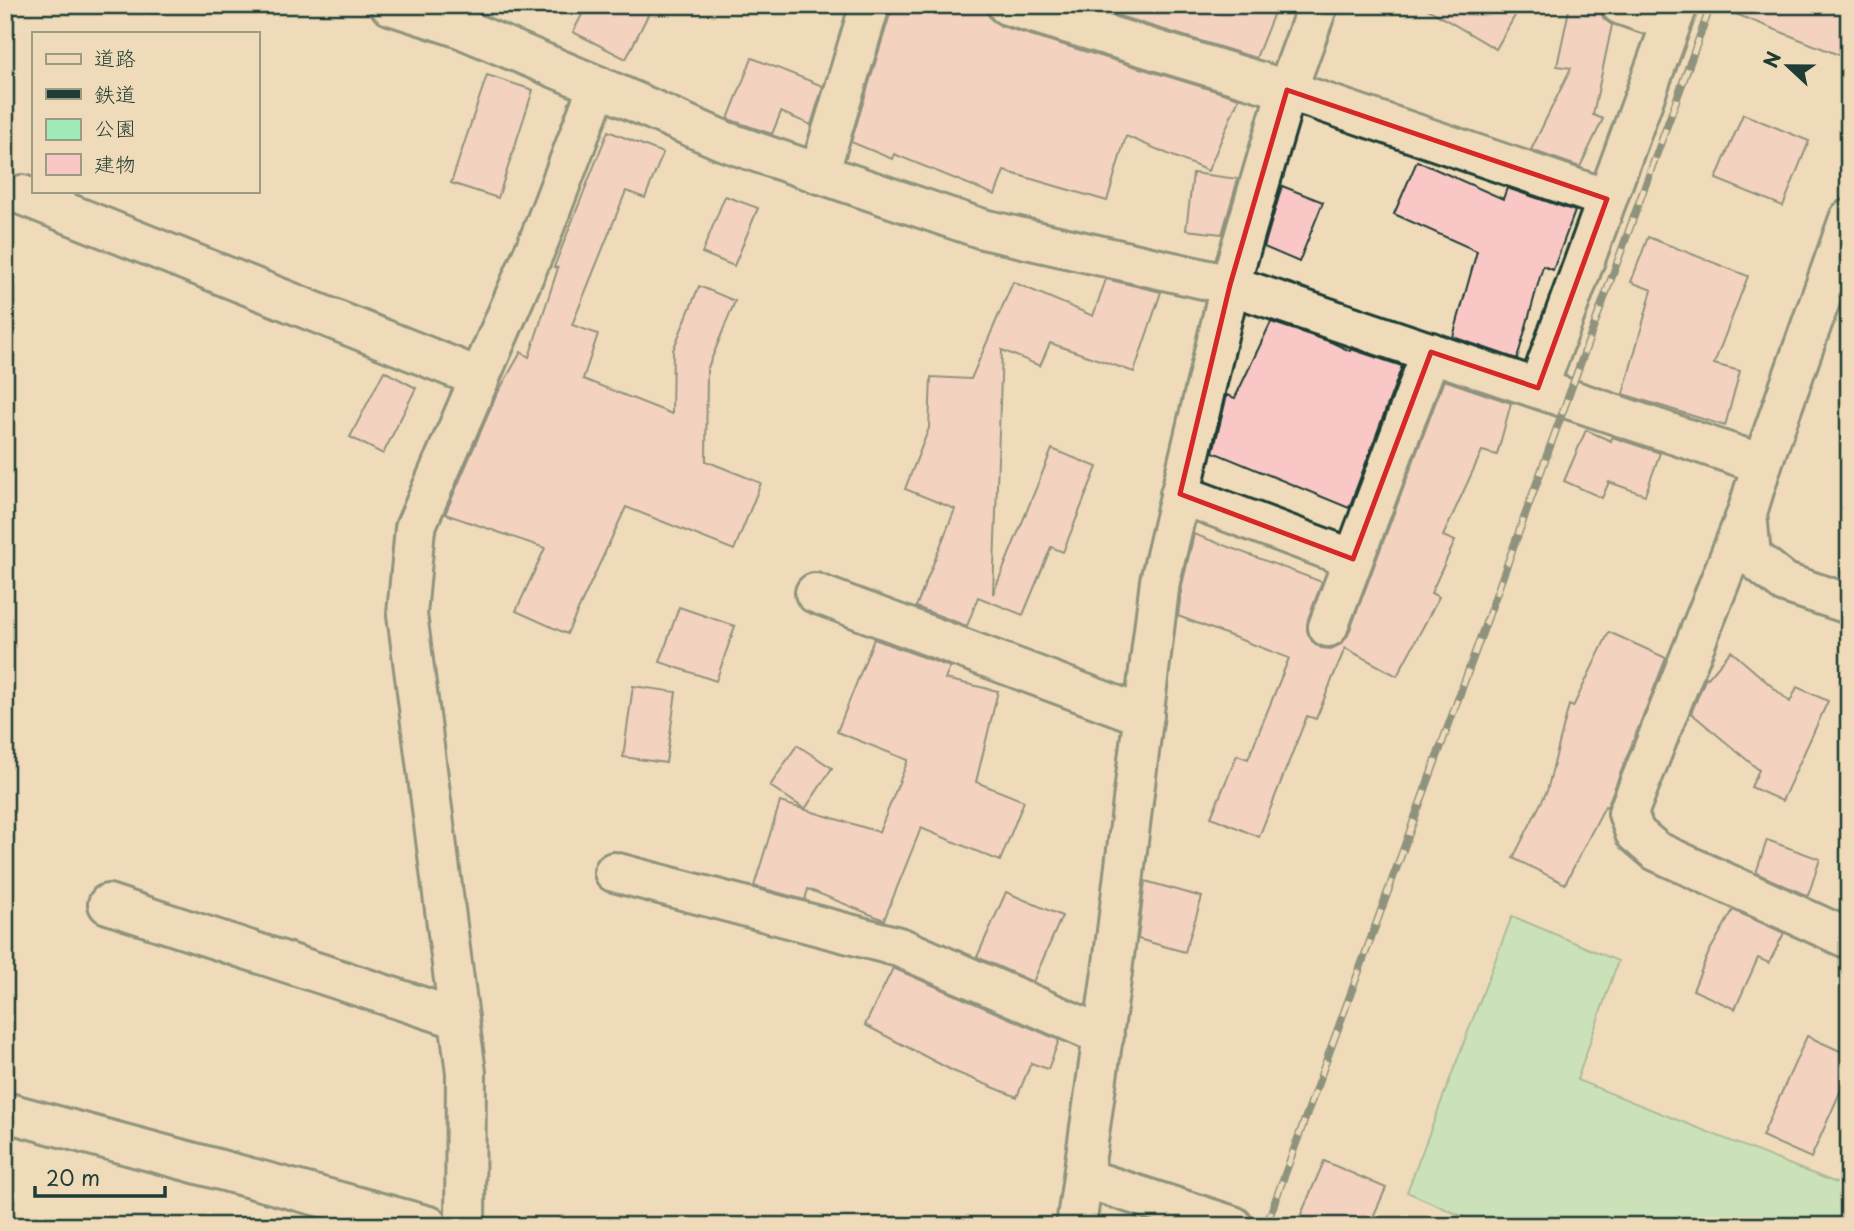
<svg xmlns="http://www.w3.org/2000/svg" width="1854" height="1231" font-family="'Playpen Sans','Klee One',sans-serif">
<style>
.green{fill:#a0eab9;stroke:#609476;stroke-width:2}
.building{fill:#f9c8c6;stroke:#1f3d34;stroke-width:2}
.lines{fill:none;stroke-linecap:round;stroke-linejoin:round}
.minor-casing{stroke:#1f3d34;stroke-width:44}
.minor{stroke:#efdbb9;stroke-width:38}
.rail-casing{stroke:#1f3d34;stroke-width:8}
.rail{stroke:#efdbb9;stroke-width:5;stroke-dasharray:16;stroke-linecap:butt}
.marked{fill:none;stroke:#d62828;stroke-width:5;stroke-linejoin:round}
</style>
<rect width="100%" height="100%" fill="#efdbb9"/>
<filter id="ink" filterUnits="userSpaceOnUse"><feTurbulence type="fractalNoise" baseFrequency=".0143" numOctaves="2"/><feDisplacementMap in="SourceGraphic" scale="14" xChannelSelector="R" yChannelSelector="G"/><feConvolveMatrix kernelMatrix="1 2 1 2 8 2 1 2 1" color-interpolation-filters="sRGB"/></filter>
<g filter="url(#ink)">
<polygon class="green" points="1512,916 1618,961 1577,1080 1849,1188 1849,1226 1484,1226 1407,1192"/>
<g class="building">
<polygon points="587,5 653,5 626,59 573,32"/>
<polygon points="891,5 986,5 986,11 991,19 1001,26 1239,98 1208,171 1126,136 1107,201 1004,171 995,195 894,154 892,159 851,142 891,11"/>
<polygon points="1083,5 1277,5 1256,58"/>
<polygon points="1421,5 1521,5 1496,49"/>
<polygon points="1570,5 1600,5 1600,10 1604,19 1612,25 1593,115 1603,119 1580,167 1531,150 1571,68 1557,66"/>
<polygon points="1719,5 1849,5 1849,59 1718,7"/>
<polygon points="752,58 823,86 811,125 781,112 772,134 728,119"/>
<polygon points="487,75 533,90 498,198 451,183"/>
<polygon points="1743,114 1809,141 1783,206 1716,179"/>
<polygon points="608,131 663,153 645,198 626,191 572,325 598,334 583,379 672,414 673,350 699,286 735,301 707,370 706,461 761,483 734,550 626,507 567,634 516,611 545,548 445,514 496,396 521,352 529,357 558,268 554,267"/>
<polygon points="1417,161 1503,199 1507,188 1575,211 1553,270 1543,266 1517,359 1453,337 1477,251 1394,214"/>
<polygon points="1193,173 1238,179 1222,234 1186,230"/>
<polygon points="1282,186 1323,202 1299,262 1264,247"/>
<polygon points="725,196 758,208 734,266 702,253"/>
<polygon points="1648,237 1748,276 1714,364 1740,371 1725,426 1623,394 1652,290 1631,282"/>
<polygon points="1106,279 1161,292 1134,372 1050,343 1040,366 1002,350 993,594 1052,449 1097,467 1063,552 1051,547 1023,615 978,597 967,626 916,607 955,509 905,489 929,428 931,377 971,379 1013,282 1093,316"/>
<polygon points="1271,322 1331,342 1350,351 1351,349 1402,366 1349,508 1213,452 1227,395 1235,398"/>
<polygon points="384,371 416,388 383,454 350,437"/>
<polygon points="1444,380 1511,403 1497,455 1482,451 1443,536 1455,541 1431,593 1439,597 1397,676 1345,648 1316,719 1307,716 1259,837 1211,817 1237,755 1248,759 1289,658 1178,616 1182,585 1194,534 1322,582 1308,619 1307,631 1312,641 1321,648 1331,649 1341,644 1348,635"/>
<polygon points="1586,430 1611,441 1612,437 1660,453 1645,495 1609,482 1602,498 1564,481"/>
<polygon points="679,607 735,626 716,681 660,662"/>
<polygon points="1609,632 1666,658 1607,807 1605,806 1565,884 1513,858 1547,791 1569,705 1573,707"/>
<polygon points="874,639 950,667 945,679 998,691 976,782 1024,801 1000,861 921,828 884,920 808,889 805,900 754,886 780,802 879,832 908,760 837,732"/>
<polygon points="1731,651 1790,702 1797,687 1828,701 1782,801 1751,787 1759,770 1691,713 1706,677 1708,678"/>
<polygon points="633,686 676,692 666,763 623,757"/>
<polygon points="797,745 832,768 805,809 770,786"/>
<polygon points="1767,840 1820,859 1808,896 1756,873"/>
<polygon points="1145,881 1202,897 1185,952 1138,939"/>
<polygon points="1006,892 1062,916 1033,982 977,957"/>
<polygon points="1733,910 1784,933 1769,963 1758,958 1735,1009 1693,990 1709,952"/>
<polygon points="893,968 1059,1040 1048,1069 1031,1063 1017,1097 953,1071 865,1025"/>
<polygon points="1807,1036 1849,1055 1849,1072 1811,1158 1762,1136"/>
<polygon points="1324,1161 1386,1188 1369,1226 1296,1226"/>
</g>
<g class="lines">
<defs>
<g id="minor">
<polyline points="390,5 458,27 598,86 724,141 983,229 1230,285 1762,464"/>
<polyline points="1007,5 1287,90 1607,199"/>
<polyline points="1621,5 1671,22"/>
<polyline points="819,174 870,5"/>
<polyline points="22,195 480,378"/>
<polyline points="1849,219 1762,464 1747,513 1751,556 1785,583 1849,604"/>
<polyline points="1538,388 1678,5"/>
<polyline points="1180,494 1353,559"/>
<polyline points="1747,513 1628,813 1635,833 1656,851 1849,939"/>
<polyline points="815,593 1144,716"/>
<polyline points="1328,627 1431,352"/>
<polyline points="614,872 899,947 1104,1036"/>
<polyline points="108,904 459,1019"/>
<polyline points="5,1112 429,1226"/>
<polyline points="1084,1178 1233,1226"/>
<polyline points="465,1226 466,1073 407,614 415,528 540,238 598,86"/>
<polyline points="1076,1226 1112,972 1160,581 1230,285 1287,90 1318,5"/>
</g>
</defs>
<use href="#minor" class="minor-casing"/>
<use href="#minor" class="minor"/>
<defs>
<polyline id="rail" points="1266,1226 1711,5"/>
</defs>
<use href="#rail" class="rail-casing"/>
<use href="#rail" class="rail"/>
</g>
</g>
<path d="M0 0H1854V1231H0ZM1287,90l320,109 -69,189 -107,-36 -78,207 -173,-65 50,-209z" fill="#efdbb9" fill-opacity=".55" fill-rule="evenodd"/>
<path class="marked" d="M1287,90l320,109 -69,189 -107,-36 -78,207 -173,-65 50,-209z"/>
<rect width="1854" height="1231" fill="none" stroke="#efdbb9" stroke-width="28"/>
<rect x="14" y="14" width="1826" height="1203" fill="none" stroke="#1f3d34" stroke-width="2.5" filter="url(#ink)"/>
<rect x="32" y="32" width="228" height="161" fill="#efdbb9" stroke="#9c9c84" stroke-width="2"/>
<rect x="46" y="54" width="35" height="10" fill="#efdbb9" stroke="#9c9c84" stroke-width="2"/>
<text x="94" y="66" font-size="21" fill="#1f3d34">道路</text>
<rect x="46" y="89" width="35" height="10" fill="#1f3d34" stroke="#9c9c84" stroke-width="2"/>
<text x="94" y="102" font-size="21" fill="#1f3d34">鉄道</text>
<rect x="46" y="119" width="35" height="21" fill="#a0eab9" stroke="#9c9c84" stroke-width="2"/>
<text x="94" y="136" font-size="21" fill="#1f3d34">公園</text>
<rect x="46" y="154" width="35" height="21" fill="#f9c8c6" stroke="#9c9c84" stroke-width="2"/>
<text x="94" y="172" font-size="21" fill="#1f3d34">建物</text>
<g transform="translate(1788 66) rotate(292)" stroke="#efdbb9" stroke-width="5" paint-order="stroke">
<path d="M0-5L12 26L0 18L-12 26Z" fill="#1f3d34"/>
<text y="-10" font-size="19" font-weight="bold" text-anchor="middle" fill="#1f3d34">N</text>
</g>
<path d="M35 1186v10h130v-10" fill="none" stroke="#1f3d34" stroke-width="3.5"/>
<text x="46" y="1186" font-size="21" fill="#1f3d34" stroke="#efdbb9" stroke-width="5" paint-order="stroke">20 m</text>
</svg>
